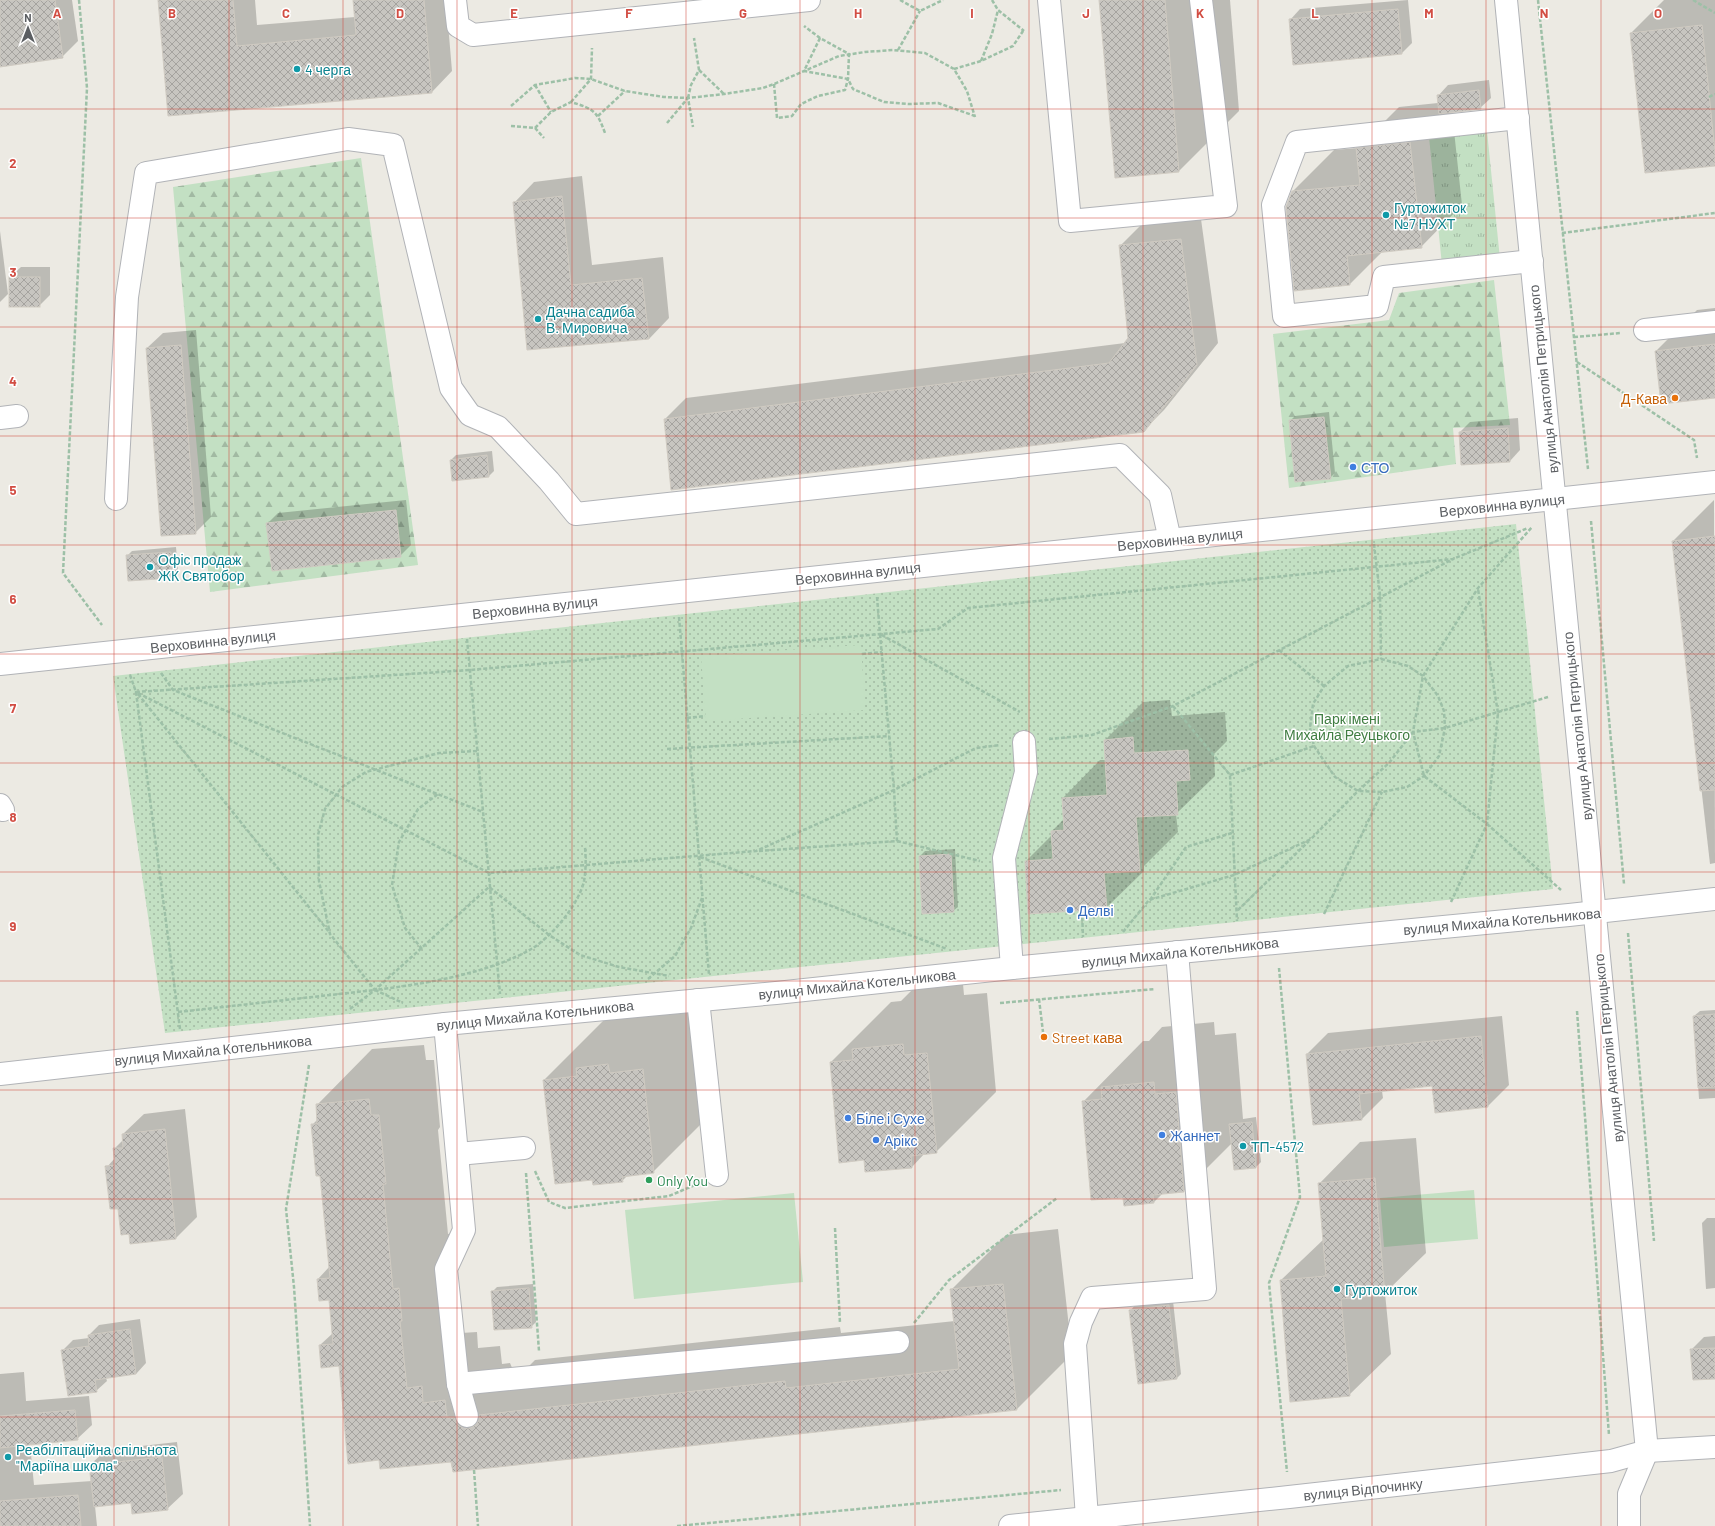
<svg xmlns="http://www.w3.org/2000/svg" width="1715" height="1526" font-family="Barlow,sans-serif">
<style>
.grass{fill:url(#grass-tufts)}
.forest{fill:url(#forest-firs)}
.park{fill:url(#park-dots)}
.garden{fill:#c3e0c3}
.shadow{fill:#0003}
.building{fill:url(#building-cross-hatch);stroke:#d0cbc2}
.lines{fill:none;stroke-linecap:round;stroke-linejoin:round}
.minor-casing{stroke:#b1b3b7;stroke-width:24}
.path{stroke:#9dc0a7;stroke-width:2.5;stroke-dasharray:4 2;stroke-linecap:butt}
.minor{stroke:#fff;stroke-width:22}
.grid{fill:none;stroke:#d24d43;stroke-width:1;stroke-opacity:0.55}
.culture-dot{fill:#0f9aa8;stroke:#fff;stroke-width:1.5}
.food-dot{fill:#e8710a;stroke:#fff;stroke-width:1.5}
.shop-dot{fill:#3f7fe0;stroke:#fff;stroke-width:1.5}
.leisure-dot{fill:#2e9e5b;stroke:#fff;stroke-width:1.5}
.labels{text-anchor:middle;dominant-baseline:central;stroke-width:3;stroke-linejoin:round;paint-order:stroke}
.culture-label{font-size:14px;fill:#0d838f;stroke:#fff;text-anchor:start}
.street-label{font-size:14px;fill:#5b5e62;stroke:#fff}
.food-label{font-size:14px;fill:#c56008;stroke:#fff;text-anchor:end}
.shop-label{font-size:14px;fill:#366cbe;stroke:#fff;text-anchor:start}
.park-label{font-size:14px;fill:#3f7d41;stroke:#fff}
.leisure-label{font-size:14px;fill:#27864d;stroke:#fff;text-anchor:start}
.grid-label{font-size:13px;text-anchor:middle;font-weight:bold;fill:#d24d43;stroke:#fff;stroke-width:3;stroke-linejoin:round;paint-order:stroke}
</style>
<defs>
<pattern id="grass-tufts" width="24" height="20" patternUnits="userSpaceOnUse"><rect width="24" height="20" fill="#c3e0c3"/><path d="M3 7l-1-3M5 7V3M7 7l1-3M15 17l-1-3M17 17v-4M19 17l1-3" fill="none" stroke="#a1b9a2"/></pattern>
<pattern id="forest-firs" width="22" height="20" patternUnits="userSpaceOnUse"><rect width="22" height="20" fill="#c3e0c3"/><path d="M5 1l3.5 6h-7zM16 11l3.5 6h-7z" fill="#a1b9a2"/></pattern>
<pattern id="park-dots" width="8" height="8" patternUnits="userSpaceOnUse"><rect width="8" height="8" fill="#c3e0c3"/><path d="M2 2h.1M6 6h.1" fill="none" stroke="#a1b9a2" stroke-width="1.8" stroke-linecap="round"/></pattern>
<pattern id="building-cross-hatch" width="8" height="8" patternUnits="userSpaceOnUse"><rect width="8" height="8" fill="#c7c5c0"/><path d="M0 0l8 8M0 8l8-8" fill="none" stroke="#a5a39f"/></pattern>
</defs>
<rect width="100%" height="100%" fill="#eceae3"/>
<polygon class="grass" points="1487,131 1500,259 1442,265 1429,137"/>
<g class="forest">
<polygon points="361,158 418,565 210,592 173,187"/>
<polygon points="1494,280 1510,425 1453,428 1456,464 1289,488 1273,334 1389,320 1399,293"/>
</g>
<polygon class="park" points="1516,524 1553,889 165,1033 113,676"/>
<g class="garden">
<polygon points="861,645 865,710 706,721 701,656"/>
<polygon points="1474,1190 1478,1239 1384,1247 1380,1198"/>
<polygon points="794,1193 803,1282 634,1299 625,1210"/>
</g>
<g class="shadow">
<polygon points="0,0 72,0 78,41 62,57 0,66"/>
<polygon points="159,0 255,0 257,25 355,17 354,0 446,0 452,71 432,92 169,115"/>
<polygon points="1101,0 1230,0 1239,111 1179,171 1116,176"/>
<polygon points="1408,0 1412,43 1402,53 1290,20 1300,9"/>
<polygon points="1664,0 1715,0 1715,165 1631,33"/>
<polygon points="1489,80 1491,98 1480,108 1452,112 1462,205 1421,247 1383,251 1350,284 1292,192 1334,150 1358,148 1399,107 1438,103 1438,96 1448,85"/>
<polygon points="582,176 592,265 663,257 669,318 649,339 528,349 514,203 534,182"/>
<polygon points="1201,219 1218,343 1164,410 1143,431 665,419 686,398 1125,343 1129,338 1120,246 1141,225"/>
<polygon points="0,231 8,294 0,302"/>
<polygon points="21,267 50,267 50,295 39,306 10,277"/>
<polygon points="1715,308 1715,397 1656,351 1697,310"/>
<polygon points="196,330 211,517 195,533 147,348 163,333"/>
<polygon points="1329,412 1335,473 1330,478 1290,421 1295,416"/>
<polygon points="1518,418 1520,450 1510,461 1460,432 1470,422"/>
<polygon points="492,451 494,471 489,476 451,460 456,455"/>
<polygon points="406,500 411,545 400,556 267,524 278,513"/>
<polygon points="1714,500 1715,863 1710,864 1673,541"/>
<polygon points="176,547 178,572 173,577 129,580 127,556 132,551"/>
<polygon points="1170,700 1172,716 1225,712 1227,741 1214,754 1215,776 1176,814 1178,832 1144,866 1144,871 1106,908 1026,861 1052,835 1052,831 1064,819 1063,798 1100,760 1106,760 1105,740 1143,702"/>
<polygon points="955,849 958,907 953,911 920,856 925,851"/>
<polygon points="963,984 964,995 987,993 996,1092 936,1152 925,1153 912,1167 865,1159 831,1062 891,1002 901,1001 913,989"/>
<polygon points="702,1010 713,1112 653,1172 628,1175 622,1181 544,1080 604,1020"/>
<polygon points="1715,1010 1715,1098 1699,1099 1694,1016 1700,1011"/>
<polygon points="1502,1016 1509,1085 1488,1106 1433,1085 1382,1091 1383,1098 1362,1119 1314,1124 1307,1054 1328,1033"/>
<polygon points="1214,1022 1215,1035 1236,1033 1243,1119 1256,1117 1261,1162 1256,1167 1232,1143 1184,1191 1163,1193 1154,1202 1124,1196 1083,1102 1143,1041 1149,1041 1162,1027"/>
<polygon points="424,1045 426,1060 434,1060 440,1127 438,1130 448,1234 454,1233 455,1267 461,1333 477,1332 478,1348 500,1346 502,1364 510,1363 513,1370 522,1373 535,1360 840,1327 841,1333 955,1321 951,1290 1006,1235 1058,1229 1072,1354 1017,1409 452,1461 380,1459 340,1365 320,1345 333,1333 330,1299 319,1300 318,1279 330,1266 321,1175 312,1125 318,1119 317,1105 372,1049"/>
<polygon points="185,1109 197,1217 176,1238 130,1233 119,1208 107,1167 115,1158 114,1149 123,1140 123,1134 144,1114"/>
<polygon points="1416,1138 1426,1253 1385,1293 1391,1354 1349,1395 1281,1280 1324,1239 1319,1184 1360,1142"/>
<polygon points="1707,1218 1715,1218 1715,1288 1706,1289 1702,1223"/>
<polygon points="533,1284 536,1322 531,1327 492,1292 497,1287"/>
<polygon points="1173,1301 1181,1374 1176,1379 1131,1310 1135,1305"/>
<polygon points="140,1319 146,1363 136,1374 106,1378 107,1381 96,1391 62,1351 73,1340 89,1338 89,1335 99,1325"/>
<polygon points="1715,1336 1715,1378 1691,1350 1704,1337"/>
<polygon points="24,1372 26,1401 89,1396 92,1425 77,1439 30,1444 34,1485 92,1481 90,1465 106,1450 177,1442 183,1494 167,1509 132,1502 95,1506 97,1526 0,1526 0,1374"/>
</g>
<g class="building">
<polygon points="0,0 55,0 63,58 0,67"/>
<polygon points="158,0 233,0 237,46 356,35 353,0 424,0 432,93 168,116"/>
<polygon points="1099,0 1165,0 1179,172 1115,178"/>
<polygon points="1398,9 1402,54 1293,65 1289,19"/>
<polygon points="1702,25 1715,152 1715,166 1645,173 1630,33"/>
<polygon points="1479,90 1481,109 1439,114 1437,95"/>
<polygon points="1410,142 1422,248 1347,256 1350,285 1294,291 1286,207 1292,191 1360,185 1356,148"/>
<polygon points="562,196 571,285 642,278 649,339 527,350 513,202"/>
<polygon points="1181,239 1197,365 1144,432 671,490 664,419 1109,363 1128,338 1119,245"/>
<rect x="9" y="277" width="31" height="30"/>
<polygon points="1715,344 1715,398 1661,404 1655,351"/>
<polygon points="181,345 196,534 161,536 146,348"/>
<polygon points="1324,417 1331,479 1295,482 1289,420"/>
<polygon points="1508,428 1510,462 1461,465 1459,432"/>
<polygon points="487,455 489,477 452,481 450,460"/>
<polygon points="396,510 401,557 272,571 266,523"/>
<polygon points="1715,536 1715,790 1700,791 1672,541"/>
<polygon points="171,552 173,578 128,581 126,555"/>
<polygon points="1133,737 1134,753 1188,750 1190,780 1176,781 1178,815 1136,817 1140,871 1104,873 1107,909 1028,914 1025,861 1053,859 1051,831 1064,830 1062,798 1107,795 1104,740"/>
<polygon points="951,854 954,912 922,914 919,856"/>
<polygon points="1715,1014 1715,1087 1698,1088 1693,1016"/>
<polygon points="1481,1036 1488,1107 1435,1113 1432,1086 1359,1094 1362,1120 1313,1125 1306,1054"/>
<polygon points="903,1044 904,1055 927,1053 937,1153 911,1156 912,1168 865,1172 864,1160 839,1163 830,1062 853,1060 852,1049"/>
<polygon points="608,1064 610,1073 643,1069 654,1173 622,1177 623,1182 593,1185 592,1180 555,1184 543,1080 577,1076 576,1068"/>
<polygon points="1154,1082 1155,1094 1176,1092 1184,1192 1153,1195 1154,1203 1124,1206 1123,1198 1091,1200 1082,1101 1102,1099 1101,1087"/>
<polygon points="369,1099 371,1115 379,1115 386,1184 383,1184 393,1289 399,1288 402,1321 400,1321 407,1388 422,1386 423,1403 445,1400 447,1418 454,1418 458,1425 464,1428 470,1428 476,1425 479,1419 479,1415 785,1381 786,1388 959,1369 950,1289 1003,1284 1017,1410 453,1472 451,1462 380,1469 379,1460 348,1464 339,1366 321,1368 319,1345 333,1344 329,1300 319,1301 317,1279 330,1278 320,1176 316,1176 311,1124 317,1124 316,1104"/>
<polygon points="1252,1122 1256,1168 1234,1170 1229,1124"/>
<polygon points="165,1129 176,1239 130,1244 129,1234 121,1235 118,1209 110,1209 105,1166 115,1165 113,1148 123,1148 122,1134"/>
<polygon points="1375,1178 1385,1295 1341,1299 1350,1396 1290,1402 1280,1280 1326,1276 1318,1183"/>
<polygon points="529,1288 532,1328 494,1330 491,1291"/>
<polygon points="1169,1305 1177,1379 1138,1384 1129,1310"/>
<polygon points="130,1329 136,1374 95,1380 97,1392 68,1396 61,1350 89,1346 88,1335"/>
<polygon points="1715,1348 1715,1379 1693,1380 1690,1349"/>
<polygon points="75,1410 78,1440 0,1448 0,1416"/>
<polygon points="162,1457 168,1510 132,1514 131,1503 94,1507 89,1465"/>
<polygon points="78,1495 81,1526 0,1526 0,1501"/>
</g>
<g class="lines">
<defs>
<g id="minor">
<polyline points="455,0 458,26 473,35 809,0"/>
<polyline points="1049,0 1070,221 1226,206 1201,0"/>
<polyline points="1506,0 1647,1451 1629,1494 1629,1526"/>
<polyline points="1518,118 1297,142 1273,205 1284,316 1377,306 1384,277 1532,261"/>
<polyline points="1645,330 1715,322"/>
<polyline points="0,418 17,416"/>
<polyline points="116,499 127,297 146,173 348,139 393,145 451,388 470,415 498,427 549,481 576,514 1120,455 1160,495 1170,540"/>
<polyline points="0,664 1715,482"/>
<polyline points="0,805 3,810"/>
<polyline points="1012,968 1004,858 1026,772 1024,742"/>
<polyline points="698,1000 717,1175"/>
<polyline points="445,1024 464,1230 446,1269 458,1384 898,1342"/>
<polyline points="0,1074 445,1024 776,993 1012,968 1569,915 1715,899"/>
<polyline points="458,1154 524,1148"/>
<polyline points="458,1384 467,1416"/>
<polyline points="1087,1518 1075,1344 1081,1322 1092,1298 1205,1289 1177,952"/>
<polyline points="1010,1526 1289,1497 1611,1461 1647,1451 1715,1447"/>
</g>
</defs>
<use href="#minor" class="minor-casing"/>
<g class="path">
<polyline points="79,0 87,88 63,573 102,625"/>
<polyline points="900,0 920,11 943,0"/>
<polyline points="992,0 998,10 1024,31"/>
<polyline points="1538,0 1588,469"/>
<polyline points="1693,0 1715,13"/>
<polyline points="820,38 804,71 848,79 853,89 884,102 908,104 938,103 975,116"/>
<polyline points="898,50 920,11"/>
<polyline points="981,61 992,34 998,10"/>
<polyline points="954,69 981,61 1013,46 1023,31"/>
<polyline points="699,70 724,94"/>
<polyline points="774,84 777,118 792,116 801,104 818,96 845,90 848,79 849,54 820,38 804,26"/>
<polyline points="535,85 551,112"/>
<polyline points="1709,97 1715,94"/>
<polyline points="688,98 691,85 699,70 694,38"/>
<polyline points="571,102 591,79 592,48"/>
<polyline points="511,106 535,85 575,78 591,79 625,91 664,97 688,98 724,94 763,88 774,84 839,56 865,52 893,50 925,53 954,69 967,91 975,117"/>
<polyline points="598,116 625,91"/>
<polyline points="667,123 688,98 693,127"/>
<polyline points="511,126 535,128 544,138"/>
<path d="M535,128l16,-16 20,-10c23,7 26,9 34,31"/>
<polyline points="1562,233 1715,213"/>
<polyline points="1574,337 1621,333"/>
<polyline points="1577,362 1694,440 1697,458"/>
<polyline points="1591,521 1624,884"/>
<polyline points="1374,544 1380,595 1381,659"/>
<polyline points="877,597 880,634"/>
<polyline points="679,617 709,975"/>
<polyline points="467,639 500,994"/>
<polyline points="1279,650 1324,686"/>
<polyline points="862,654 882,652"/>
<polygon points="1381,659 1408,666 1423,676 1438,696 1444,711 1445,728 1439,756 1424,776 1407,787 1382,792 1358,791 1335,777 1314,746 1310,728 1313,704 1324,686 1348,666"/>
<polyline points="161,673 173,690 483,812"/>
<polyline points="130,675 136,692 470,670 938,629 968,608 1453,559 1528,528"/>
<polyline points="138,694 329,932"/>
<polyline points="1548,697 1445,728 1413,732 1424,776 1487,824 1561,890"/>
<polyline points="1173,706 1230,775 1237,921"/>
<polyline points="687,718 705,716"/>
<polyline points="1049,739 1092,735 1173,706 1453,559"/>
<polyline points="667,749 889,736"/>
<path d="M477,751l-38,2 -73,19 -24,15 -17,22 -7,26 1,46 11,53 45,56c49,-6 116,-17 158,-42 20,-13 46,-44 51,-67 2,-11 2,-22 1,-34"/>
<polyline points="1230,775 1314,746"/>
<polyline points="897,841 980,861"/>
<polyline points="759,851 897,841 894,790 880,634 1020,712"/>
<polyline points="700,857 947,949"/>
<polyline points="1150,900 1186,847 1232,833"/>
<polyline points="1451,902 1487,824 1498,713 1478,589"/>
<polyline points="1238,910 1309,841"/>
<polyline points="1082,911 1083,937"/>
<polyline points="1324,914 1382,792"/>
<polyline points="1123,932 1149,900 1234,875 1311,839 1358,791 1389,763 1413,732 1423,676 1478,588 1532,527"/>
<polyline points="1628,933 1654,1241"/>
<polyline points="422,949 405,928 392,885 399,842 418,809 438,794"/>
<polyline points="1279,968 1300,1197 1269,1283 1287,1472"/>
<polyline points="648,979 675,956 691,928 702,898"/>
<polyline points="1039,999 1043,1032"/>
<polyline points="1000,1003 1155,989"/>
<polyline points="350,1009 375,990 489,887 549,935 580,955 619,967 669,976"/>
<polyline points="1577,1011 1609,1435"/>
<polyline points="178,1012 375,990 403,1003"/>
<polyline points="180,1029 136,692 489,873 756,851 894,790 976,748 1000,745"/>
<polyline points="309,1065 286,1209 294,1287 310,1526"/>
<polyline points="535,1171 549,1202 565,1208 669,1196 695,1185"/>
<polyline points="526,1173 539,1351"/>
<polyline points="835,1228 840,1323"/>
<polyline points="914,1323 949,1280 1057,1198"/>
<polyline points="474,1470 478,1526"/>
<polyline points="677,1526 1061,1490"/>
</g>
<use href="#minor" class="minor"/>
</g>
<path class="grid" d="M114,0v1526M229,0v1526M343,0v1526M457,0v1526M572,0v1526M686,0v1526M800,0v1526M915,0v1526M1029,0v1526M1143,0v1526M1258,0v1526M1372,0v1526M1486,0v1526M1601,0v1526M0,109h1715M0,218h1715M0,327h1715M0,436h1715M0,545h1715M0,654h1715M0,763h1715M0,872h1715M0,981h1715M0,1090h1715M0,1199h1715M0,1308h1715M0,1417h1715"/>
<g class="culture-dot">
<circle cx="297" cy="69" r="4"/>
<circle cx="1386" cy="215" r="4"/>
<circle cx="538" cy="319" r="4"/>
<circle cx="150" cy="567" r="4"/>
<circle cx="1243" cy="1146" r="4"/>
<circle cx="1337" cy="1289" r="4"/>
<circle cx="8" cy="1457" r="4"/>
</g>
<g class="food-dot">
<circle cx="1675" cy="398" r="4"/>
<circle cx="1044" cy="1037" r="4"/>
</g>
<g class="shop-dot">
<circle cx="1353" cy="467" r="4"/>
<circle cx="1070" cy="910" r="4"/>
<circle cx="848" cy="1118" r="4"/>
<circle cx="1162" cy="1135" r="4"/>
<circle cx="876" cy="1140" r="4"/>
</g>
<circle class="leisure-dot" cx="649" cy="1180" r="4"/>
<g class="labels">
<g class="culture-label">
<text x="305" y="69">4 черга</text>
<text x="1394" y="207">Гуртожиток<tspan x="1394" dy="16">№7 НУХТ</tspan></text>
<text x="546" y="311">Дачна садиба<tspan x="546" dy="16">В. Мировича</tspan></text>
<text x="158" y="559">Офіс продаж<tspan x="158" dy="16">ЖК Святобор</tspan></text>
<text x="1251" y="1146">ТП-4572</text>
<text x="1345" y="1289">Гуртожиток</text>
<text x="16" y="1449">Реабілітаційна спільнота<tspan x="16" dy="16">"Маріїна школа"</tspan></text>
</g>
<g class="street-label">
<text transform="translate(1543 379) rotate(-96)">вулиця Анатолія Петрицького</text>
<text transform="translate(1502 505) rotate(-6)">Верховинна вулиця</text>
<text transform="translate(1180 539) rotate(-6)">Верховинна вулиця</text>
<text transform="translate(858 573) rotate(-6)">Верховинна вулиця</text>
<text transform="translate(535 607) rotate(-6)">Верховинна вулиця</text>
<text transform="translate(213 641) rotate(-6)">Верховинна вулиця</text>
<text transform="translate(1577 726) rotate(-96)">вулиця Анатолія Петрицького</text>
<text transform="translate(1502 921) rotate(-5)">вулиця Михайла Котельникова</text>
<text transform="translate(1180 952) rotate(-6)">вулиця Михайла Котельникова</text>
<text transform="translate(857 984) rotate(-6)">вулиця Михайла Котельникова</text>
<text transform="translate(535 1015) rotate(-6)">вулиця Михайла Котельникова</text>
<text transform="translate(1608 1048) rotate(-96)">вулиця Анатолія Петрицького</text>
<text transform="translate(213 1050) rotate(-6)">вулиця Михайла Котельникова</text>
<text transform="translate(1363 1489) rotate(-6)">вулиця Відпочинку</text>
</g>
<g class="food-label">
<text x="1667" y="398">Д-Кава</text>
<text x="1052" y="1037" text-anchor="start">Street кава</text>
</g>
<g class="shop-label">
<text x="1361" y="467">СТО</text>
<text x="1078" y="910">Делві</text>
<text x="856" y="1118">Біле і Сухе</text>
<text x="1170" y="1135">Жаннет</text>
<text x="884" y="1140">Арікс</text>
</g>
<g class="park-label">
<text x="1347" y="718">Парк імені<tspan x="1347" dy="16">Михайла Реуцького</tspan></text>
</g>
<g class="leisure-label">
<text x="657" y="1180">Only You</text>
</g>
</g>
<g class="grid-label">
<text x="57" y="18">A</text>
<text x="172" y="18">B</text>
<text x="286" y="18">C</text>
<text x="400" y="18">D</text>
<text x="514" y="18">E</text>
<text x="629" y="18">F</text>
<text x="743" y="18">G</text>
<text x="858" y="18">H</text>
<text x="972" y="18">I</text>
<text x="1086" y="18">J</text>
<text x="1200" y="18">K</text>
<text x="1315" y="18">L</text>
<text x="1429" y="18">M</text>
<text x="1544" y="18">N</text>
<text x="1658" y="18">O</text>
<text x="13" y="168">2</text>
<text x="13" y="277">3</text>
<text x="13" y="386">4</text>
<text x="13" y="495">5</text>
<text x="13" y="604">6</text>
<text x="13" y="713">7</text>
<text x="13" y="822">8</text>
<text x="13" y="931">9</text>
</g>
<g transform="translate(28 28)" stroke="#ffffff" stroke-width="3" paint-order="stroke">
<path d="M0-3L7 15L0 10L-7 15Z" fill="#5b5e62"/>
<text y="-6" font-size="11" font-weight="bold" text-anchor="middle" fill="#5b5e62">N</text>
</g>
</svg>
